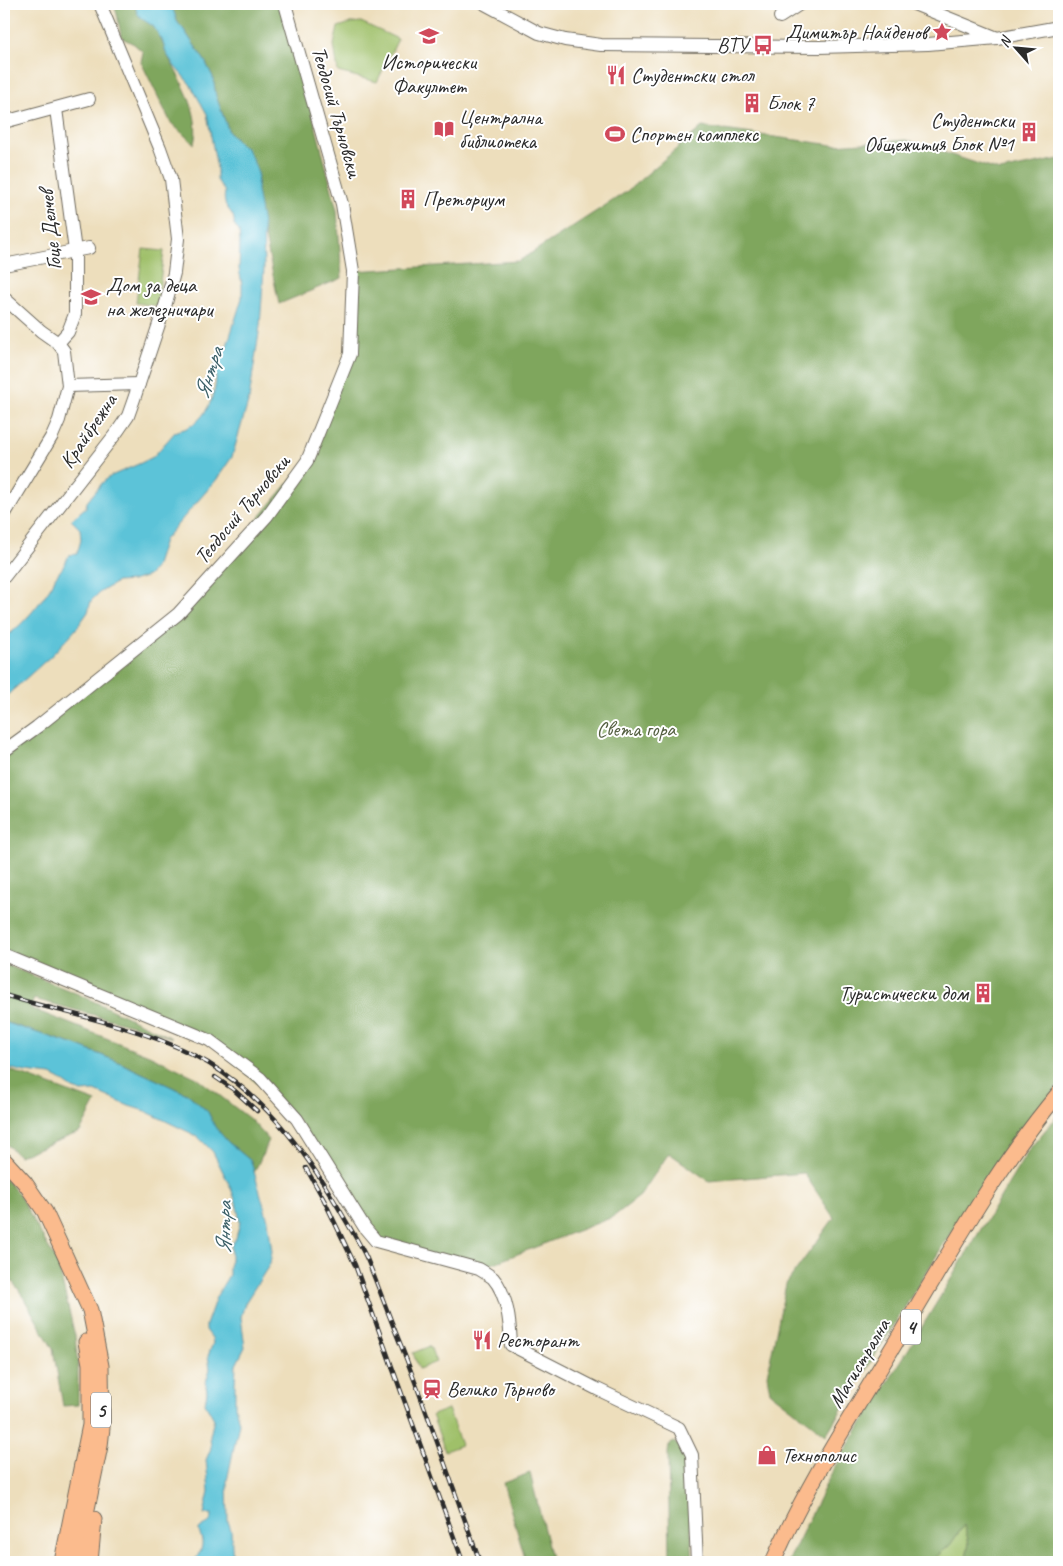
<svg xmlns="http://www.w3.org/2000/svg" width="1063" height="1566" font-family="Caveat,sans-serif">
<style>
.green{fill:#9fc069;stroke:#65764a}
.forest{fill:#7fa65d;stroke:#556844}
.water{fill:#5bc3d8;stroke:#437782}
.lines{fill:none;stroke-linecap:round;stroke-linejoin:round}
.minor-casing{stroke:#6f6a5e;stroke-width:14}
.major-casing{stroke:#6f6a5e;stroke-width:17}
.minor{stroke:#fff;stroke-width:12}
.major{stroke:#fbbb8d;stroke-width:15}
.rail-casing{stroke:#2b2b2b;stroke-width:4.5}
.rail{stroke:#fff;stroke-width:2.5;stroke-dasharray:8;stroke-linecap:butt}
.labels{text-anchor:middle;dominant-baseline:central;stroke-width:4;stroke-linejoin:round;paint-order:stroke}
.shield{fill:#fff;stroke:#6b6b6b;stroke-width:1}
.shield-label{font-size:20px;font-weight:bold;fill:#2b2b2b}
.poi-label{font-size:21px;fill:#2b2b2b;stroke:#fff;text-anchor:start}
.street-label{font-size:21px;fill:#2b2b2b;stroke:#fff}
.park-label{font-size:21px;fill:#545f41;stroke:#fff}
.water-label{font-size:22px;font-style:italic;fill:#3c6068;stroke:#fff}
</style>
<rect width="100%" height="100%" fill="#fff"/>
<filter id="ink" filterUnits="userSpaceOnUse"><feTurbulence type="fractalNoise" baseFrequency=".02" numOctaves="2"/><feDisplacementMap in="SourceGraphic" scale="10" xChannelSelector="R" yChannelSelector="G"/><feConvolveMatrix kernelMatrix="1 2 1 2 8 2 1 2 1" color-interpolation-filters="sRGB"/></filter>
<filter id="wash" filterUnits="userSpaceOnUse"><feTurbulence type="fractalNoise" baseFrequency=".0096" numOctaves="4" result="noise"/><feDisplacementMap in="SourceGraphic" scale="20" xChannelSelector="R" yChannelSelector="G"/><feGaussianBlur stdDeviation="1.12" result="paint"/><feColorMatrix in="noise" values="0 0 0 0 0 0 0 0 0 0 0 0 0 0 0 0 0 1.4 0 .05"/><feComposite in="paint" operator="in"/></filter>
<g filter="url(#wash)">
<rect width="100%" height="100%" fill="#eddebc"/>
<g class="green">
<polygon points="361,22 398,39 377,82 338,72 334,45 338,27 351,23"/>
<polygon points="143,249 164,251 157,306 136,303"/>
<polygon points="430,1346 436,1362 419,1369 413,1353"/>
<polygon points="448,1409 461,1445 445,1451 432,1415"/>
<polygon points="964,1525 969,1543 965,1562 930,1562 950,1545"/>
</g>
<g class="forest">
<path d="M113,4h22c4,18 9,12 18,22 8,8 10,19 14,28 13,27 35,58 27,90l-23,-21 -30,-61 2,-10 -9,-8 -12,-6c-4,-12 -3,-23 -9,-34z"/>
<path d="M169,4h112l4,2 52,204 5,68 -63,26 -20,-96 -2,-18 1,-17 -11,-24 -9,-7 -9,-10 -13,-36 -3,-19 -8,-16 -23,-34c-8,-6 -6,-16 -13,-23z"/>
<polygon points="702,127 833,145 906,140 1000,171 1059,159 1059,1085 1023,1129 974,1195 826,1435 770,1392 767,1375 786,1284 834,1218 804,1173 709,1181 669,1153 640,1196 613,1217 479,1269 376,1241 297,1119 209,1040 4,955 4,751 178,614 307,461 350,354 353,271 519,261 626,192"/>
<polygon points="4,964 78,994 172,1038 139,1027 34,999 30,1008 149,1055 197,1078 250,1119 269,1140 254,1173 251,1161 228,1142 215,1127 208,1112 189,1095 114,1060 75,1045 4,1022"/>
<polygon points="4,1068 96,1102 80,1132 19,1156 4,1142"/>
<polygon points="1059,1114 1059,1562 965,1562 969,1543 964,1525 950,1545 930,1562 788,1562 834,1468 908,1350 1030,1148"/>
<polygon points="4,1178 18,1193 58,1264 75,1336 78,1367 78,1405 63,1406 53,1349 19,1290 4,1272"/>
<polygon points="674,1442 684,1450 687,1465 693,1562 670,1562 668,1453 669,1445"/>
<polygon points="530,1473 552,1562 526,1562 503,1483"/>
</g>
<g class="water">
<path d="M135,4h34c9,10 4,16 13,23l23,34 8,16 3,19 13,36 9,10 9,7 6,11 5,13 -1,17 6,34 1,45 -4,57 -11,73 -17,58 -15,22 -53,61 -9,28 -7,8 -16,5 -15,1 -18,11 -8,8 -3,11 -12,17 -24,26 -48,43v-60c18,-12 36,-34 48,-53 2,-3 2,-7 5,-10 7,-9 7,-9 12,-20l8,-1 4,-14 -1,-11 -9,-9 15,-13 1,-5 16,-20 8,-6 30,-13 12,-6 23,-26c25,-3 39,-30 40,-53 0,-7 -1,-14 0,-21l5,-6 5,-2 16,-51v-14l-3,-15 1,-27 -1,-11 -5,-6c2,-16 -13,-14 -9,-33l-8,-12v-11l-10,-55 -17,-30 -15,-17 -9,-14 -4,-13 -9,-14 -11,-7 -5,-6z"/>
<path d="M4,1022l71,23 39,15 75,35 19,17 7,15 13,15 23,19 17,59 4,32 -2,12 -25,39 -4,14 4,30 -9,18 -1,19v22l4,17 -12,58 1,40 3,9 2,32 -38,-1c3,-7 8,-12 7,-20 -1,-5 -3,-7 -3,-12 6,-6 13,-4 13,-15h-8l5,-23 -3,-31 5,-12 -1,-12 4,-17 -9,-16 2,-11 -1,-10 4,-13 -2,-13 5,-13 -1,-5 -6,-8v-5l10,-28 13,-22v-9l2,-6v-14l5,-8 4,-16 -4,-20 -6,-16 -17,-34 -16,-16 -52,-25 -16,-5 -34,-15 -13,1 -9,-3 -14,-10 -8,-4 -25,-3 -22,-5z"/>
</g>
</g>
<g filter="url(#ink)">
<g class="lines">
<defs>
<g id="minor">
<polyline points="485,4 539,33 565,40 601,45 819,47 928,44 997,38 1059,27"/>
<polyline points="914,4 995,37"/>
<polyline points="780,17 800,4"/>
<polyline points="56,109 75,251 75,314 68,332 58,343"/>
<polyline points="4,122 89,99"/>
<polyline points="4,265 89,248"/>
<polyline points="4,298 41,331 58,343 64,351 68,386 59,420 52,436 4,515"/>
<polyline points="68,386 139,384"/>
<polyline points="4,577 117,432 128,416 134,399 166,303 174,273 178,239 171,179 160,148 100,4"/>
<polyline points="4,751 37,727 178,614 267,516 307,461 350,354 353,271 342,204 285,4"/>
<path d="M4,955l205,85 51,38 37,41 68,109 11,13 103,28c5,3 10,6 14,9 15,17 17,46 18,67l86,44 82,39 13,27 5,107"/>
</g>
<g id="major">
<polyline points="4,1160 25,1183 45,1212 90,1310 101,1366 102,1428 100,1446 76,1562"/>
<polyline points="62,1562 90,1425 90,1364 86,1342"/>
<polyline points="90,1562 94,1519"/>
<path d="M773,1562c35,-81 85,-156 130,-232 49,-81 95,-165 156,-237"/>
</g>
</defs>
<use href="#minor" class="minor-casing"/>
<use href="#major" class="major-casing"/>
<use href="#minor" class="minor"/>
<use href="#major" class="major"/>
<defs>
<g id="rail">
<path d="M4,995c68,21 141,31 204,68 61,37 103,96 138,158 7,12 15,25 21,38 12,29 23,60 35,89 28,71 52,143 78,214"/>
<polyline points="215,1077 234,1090 257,1111"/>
<polyline points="306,1168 324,1200 355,1265 463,1562"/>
</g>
</defs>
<use href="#rail" class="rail-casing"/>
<use href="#rail" class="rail"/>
</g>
</g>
<defs>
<symbol id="sight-bare" viewBox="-9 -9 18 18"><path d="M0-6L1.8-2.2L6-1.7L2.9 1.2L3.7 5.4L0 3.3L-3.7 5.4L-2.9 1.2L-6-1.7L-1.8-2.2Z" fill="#d1495b" stroke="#fff" stroke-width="2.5" paint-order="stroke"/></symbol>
<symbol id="university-bare" viewBox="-9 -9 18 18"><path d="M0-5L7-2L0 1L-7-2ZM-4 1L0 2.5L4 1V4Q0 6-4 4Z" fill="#d1495b" stroke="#fff" stroke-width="2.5" paint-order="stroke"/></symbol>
<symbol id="bus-bare" viewBox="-9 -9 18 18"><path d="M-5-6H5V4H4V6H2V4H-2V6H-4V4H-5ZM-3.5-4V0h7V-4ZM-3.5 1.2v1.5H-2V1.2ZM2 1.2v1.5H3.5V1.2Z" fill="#d1495b" stroke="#fff" stroke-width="2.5" paint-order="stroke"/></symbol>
<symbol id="restaurant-bare" viewBox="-9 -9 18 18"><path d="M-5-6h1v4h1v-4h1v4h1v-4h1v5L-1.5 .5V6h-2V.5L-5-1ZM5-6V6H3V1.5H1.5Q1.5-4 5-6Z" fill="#d1495b" stroke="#fff" stroke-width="2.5" paint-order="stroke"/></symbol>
<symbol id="building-bare" viewBox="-9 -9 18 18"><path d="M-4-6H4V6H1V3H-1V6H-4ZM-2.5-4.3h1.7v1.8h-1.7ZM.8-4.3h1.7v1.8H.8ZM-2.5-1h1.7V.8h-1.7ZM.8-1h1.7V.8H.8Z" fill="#d1495b" stroke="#fff" stroke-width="2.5" paint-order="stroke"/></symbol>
<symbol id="library-bare" viewBox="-9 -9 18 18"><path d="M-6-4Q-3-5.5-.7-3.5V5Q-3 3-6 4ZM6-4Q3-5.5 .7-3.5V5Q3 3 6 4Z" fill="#d1495b" stroke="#fff" stroke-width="2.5" paint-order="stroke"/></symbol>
<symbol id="stadium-bare" viewBox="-9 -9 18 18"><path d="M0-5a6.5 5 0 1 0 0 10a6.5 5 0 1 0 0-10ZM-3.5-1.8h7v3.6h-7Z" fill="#d1495b" stroke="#fff" stroke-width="2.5" paint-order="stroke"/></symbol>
<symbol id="school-bare" viewBox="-9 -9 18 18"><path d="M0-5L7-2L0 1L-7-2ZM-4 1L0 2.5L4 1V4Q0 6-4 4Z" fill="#d1495b" stroke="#fff" stroke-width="2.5" paint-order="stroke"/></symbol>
<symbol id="station-bare" viewBox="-9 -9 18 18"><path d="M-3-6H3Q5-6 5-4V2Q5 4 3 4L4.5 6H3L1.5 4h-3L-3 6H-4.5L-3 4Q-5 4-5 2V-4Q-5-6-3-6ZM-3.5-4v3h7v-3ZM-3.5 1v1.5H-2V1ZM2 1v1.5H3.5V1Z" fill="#d1495b" stroke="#fff" stroke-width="2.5" paint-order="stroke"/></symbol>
<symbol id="shop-bare" viewBox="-9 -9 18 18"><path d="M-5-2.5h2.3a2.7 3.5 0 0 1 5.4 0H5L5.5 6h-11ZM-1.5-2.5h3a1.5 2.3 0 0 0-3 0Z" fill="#d1495b" stroke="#fff" stroke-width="2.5" paint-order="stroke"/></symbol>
</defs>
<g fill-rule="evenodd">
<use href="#sight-bare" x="928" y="18" width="28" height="28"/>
<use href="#university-bare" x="415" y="22" width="28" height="28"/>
<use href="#bus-bare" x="749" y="31" width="28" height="28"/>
<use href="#restaurant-bare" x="602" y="61" width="28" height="28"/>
<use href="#building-bare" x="738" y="89" width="28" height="28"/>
<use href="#library-bare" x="430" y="115" width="28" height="28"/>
<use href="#building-bare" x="1015" y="118" width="28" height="28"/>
<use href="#stadium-bare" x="601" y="120" width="28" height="28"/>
<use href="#building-bare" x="394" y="185" width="28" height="28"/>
<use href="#school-bare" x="77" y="283" width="28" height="28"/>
<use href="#building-bare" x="969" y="979" width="28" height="28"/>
<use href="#restaurant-bare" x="468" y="1326" width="28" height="28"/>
<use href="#station-bare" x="418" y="1375" width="28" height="28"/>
<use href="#shop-bare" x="753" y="1441" width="28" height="28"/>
</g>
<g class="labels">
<g class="shield">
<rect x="901" y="1309.5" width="20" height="35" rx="4"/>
<rect x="91" y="1392.5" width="20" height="35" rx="4"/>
</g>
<g class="shield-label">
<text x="911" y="1327">4</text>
<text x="101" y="1410">5</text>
</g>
<g class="poi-label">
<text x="927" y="32" text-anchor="end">Димитър Найденов</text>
<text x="748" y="45" text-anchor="end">ВТУ</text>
<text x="429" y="62" text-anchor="middle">Исторически<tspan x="429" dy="24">Факултет</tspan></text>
<text x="631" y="75">Студентски стол</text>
<text x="767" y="103">Блок 7</text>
<text x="459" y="117">Централна<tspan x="459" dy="24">библиотека</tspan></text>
<text x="1014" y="120" text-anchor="end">Студентски<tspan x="1014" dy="24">Общежития Блок №1</tspan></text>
<text x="630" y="134">Спортен комплекс</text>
<text x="423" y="199">Преториум</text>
<text x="106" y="285">Дом за деца<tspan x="106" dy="24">на железничари</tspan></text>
<text x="968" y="993" text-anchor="end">Туристически дом</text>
<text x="497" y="1340">Ресторант</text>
<text x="447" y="1389">Велико Търново</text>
<text x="782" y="1455">Технополис</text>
</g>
<g class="street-label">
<text transform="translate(337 112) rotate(74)">Теодосий Търновски</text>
<text transform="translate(50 230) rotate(-96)">Гоце Делчев</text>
<text transform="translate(88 431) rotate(-56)">Крайбрежна</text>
<text transform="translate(242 509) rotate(-50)">Теодосий Търновски</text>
<text transform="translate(859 1363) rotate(-59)">Магистрална</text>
</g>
<g class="park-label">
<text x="636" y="729">Света гора</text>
</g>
<g class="water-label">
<text transform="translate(209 373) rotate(-72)">Янтра</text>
<text transform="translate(224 1228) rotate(-89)">Янтра</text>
</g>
</g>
<rect width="1063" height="1566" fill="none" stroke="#fff" stroke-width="20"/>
<g transform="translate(1016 48) rotate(297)" stroke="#ffffff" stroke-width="4" paint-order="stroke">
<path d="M0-4L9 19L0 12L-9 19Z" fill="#2b2b2b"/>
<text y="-8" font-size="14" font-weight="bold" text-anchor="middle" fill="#2b2b2b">N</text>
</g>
</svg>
